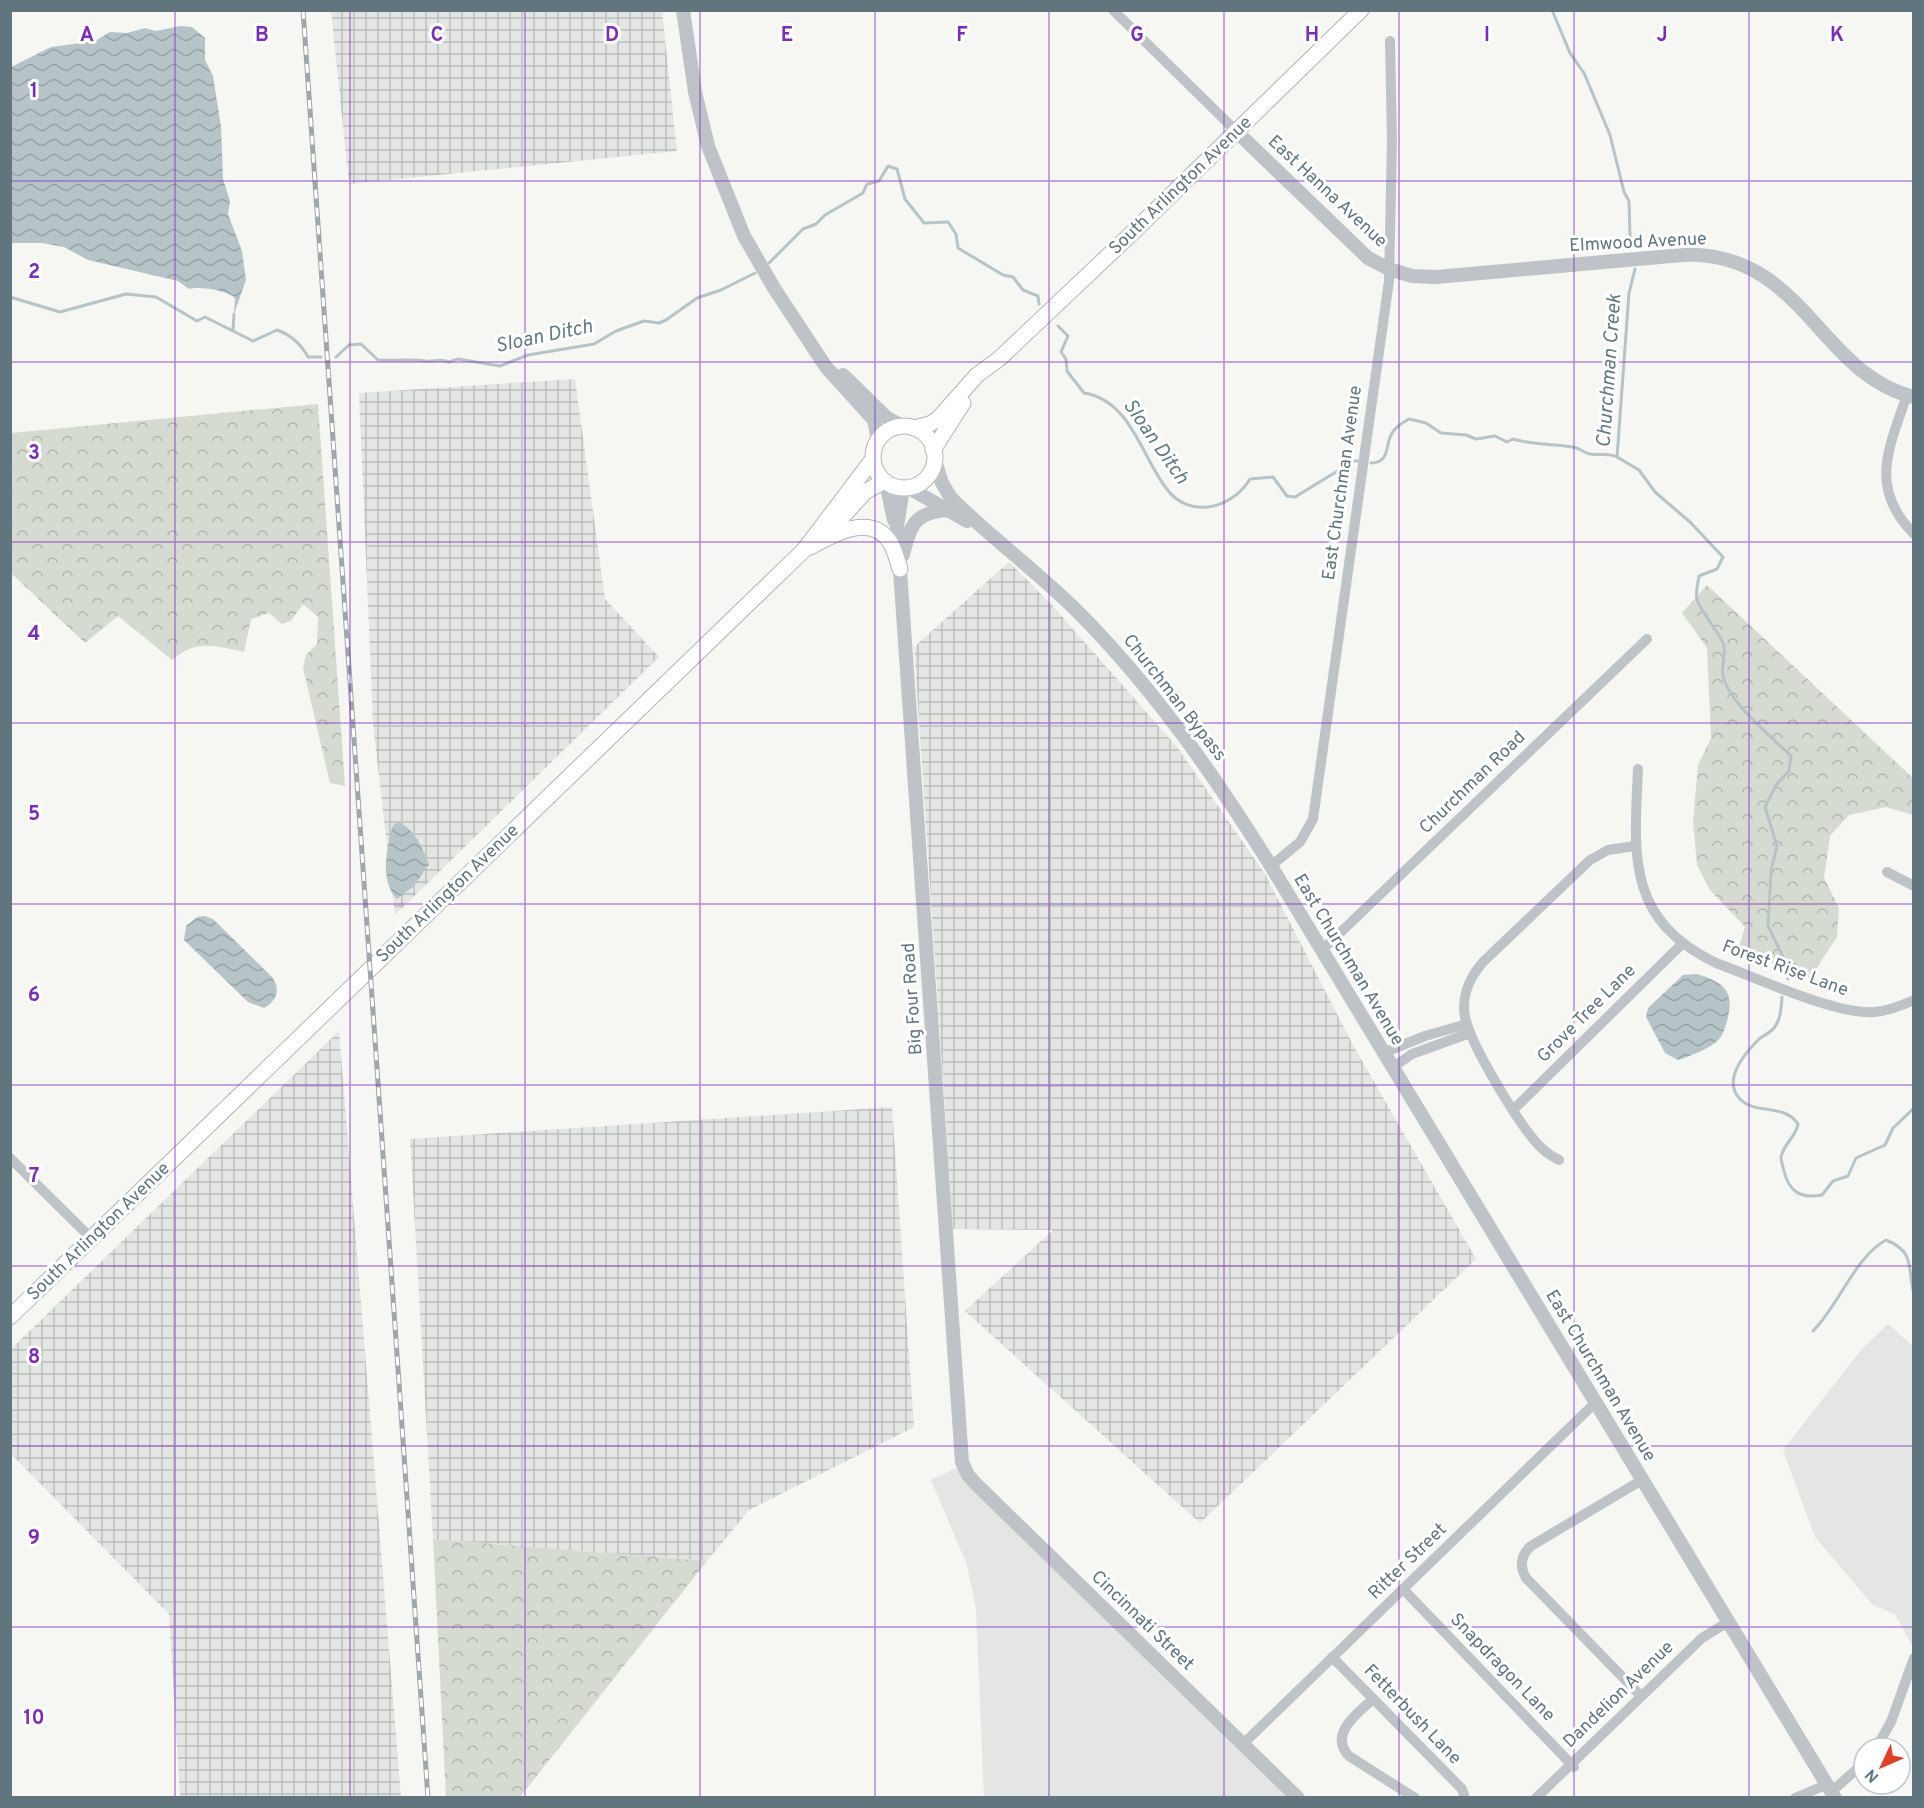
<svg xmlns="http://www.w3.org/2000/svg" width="1924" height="1808" font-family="Overpass,sans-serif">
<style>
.built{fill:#e4e6e4}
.industrial{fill:url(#industrial-grid)}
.forest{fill:url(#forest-crowns)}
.water{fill:url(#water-waves)}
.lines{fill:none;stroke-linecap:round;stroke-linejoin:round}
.stream{stroke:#b6c4c7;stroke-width:3}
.secondary-casing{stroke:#afb7ba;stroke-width:17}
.minor{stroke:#bdc3c6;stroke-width:10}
.tertiary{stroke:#bdc3c6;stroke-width:14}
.secondary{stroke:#fff;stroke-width:15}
.rail-casing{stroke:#9ea7ab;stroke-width:5}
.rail{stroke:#fff;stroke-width:3;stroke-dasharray:9;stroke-linecap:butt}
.grid{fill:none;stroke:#7b2cbf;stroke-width:1.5;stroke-opacity:0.55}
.labels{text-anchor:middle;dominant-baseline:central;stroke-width:6;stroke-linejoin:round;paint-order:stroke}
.street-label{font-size:18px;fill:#61757e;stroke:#fff}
.water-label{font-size:20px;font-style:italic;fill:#617b81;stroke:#fff}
.grid-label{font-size:20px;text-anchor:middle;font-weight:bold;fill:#7b2cbf;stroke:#fff;stroke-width:6;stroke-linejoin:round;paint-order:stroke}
</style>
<defs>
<pattern id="industrial-grid" width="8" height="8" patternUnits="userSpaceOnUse" patternTransform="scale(1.5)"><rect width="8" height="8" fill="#e4e6e4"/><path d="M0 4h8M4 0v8" fill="none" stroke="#bcbfbe"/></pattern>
<pattern id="forest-crowns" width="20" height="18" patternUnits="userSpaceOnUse" patternTransform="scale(1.5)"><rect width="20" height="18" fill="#d6dbd2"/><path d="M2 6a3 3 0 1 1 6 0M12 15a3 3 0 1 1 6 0" fill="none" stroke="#b1b6b0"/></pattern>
<pattern id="water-waves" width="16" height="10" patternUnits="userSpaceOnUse" patternTransform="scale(1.5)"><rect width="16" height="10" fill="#b6c4c7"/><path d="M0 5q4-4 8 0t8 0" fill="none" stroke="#97a4a7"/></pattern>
</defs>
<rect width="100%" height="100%" fill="#f6f6f3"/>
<g class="built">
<polygon points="1888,1324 1913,1346 1913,1647 1895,1614 1873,1605 1815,1537 1783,1450 1861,1350"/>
<polygon points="958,1467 1292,1797 984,1797 976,1609 967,1565 931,1480"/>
</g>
<g class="industrial">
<polygon points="331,11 662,11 677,151 349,184"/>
<polygon points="575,379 605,599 659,657 395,915 373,724 359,393"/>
<polygon points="1009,562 1051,604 1177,747 1265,874 1354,1047 1476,1259 1200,1523 965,1311 1053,1230 953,1229 914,647"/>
<polygon points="339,1031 401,1797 180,1797 169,1614 11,1454 11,1349"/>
<polygon points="892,1107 914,1427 749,1510 707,1561 433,1539 410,1139"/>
</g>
<g class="forest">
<path d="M318,404l27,382 -15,-3 -27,-115 3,-13 11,-11 1,-27 -15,-13 -12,17 -9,3 -13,-11 -18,6 -7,33c-29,-6 -47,-13 -72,8l-54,-44 -33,27 -74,-70v-140z"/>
<polygon points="1707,585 1913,778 1913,815 1886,807 1849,815 1830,836 1824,878 1839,908 1837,937 1810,978 1738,950 1745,927 1710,890 1697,865 1693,822 1698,765 1711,738 1707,648 1682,613"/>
<polygon points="433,1539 707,1561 520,1797 446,1797"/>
</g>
<g class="water">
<path d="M180,26l12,1 13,11v22l8,16 8,51 2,52 7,22 -2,13 14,37 4,29 -12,34 1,-16c-9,-8 -35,-12 -46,-9l-11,-8 -90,-21 -24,-13 -22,-4h-31v-176l40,-20 44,-6 15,-9 17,1 18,-5 11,3z"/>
<path d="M398,822c17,7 24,25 31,42l-15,22 -17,13c-18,-18 -10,-53 -4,-74z"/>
<path d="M205,916l8,3 59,58c9,13 5,23 -8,31l-16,-6 -64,-62 2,-14 11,-9z"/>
<path d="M1697,974c28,9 38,17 30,47 -2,7 -5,17 -11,21 -10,8 -26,14 -38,18l-13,-7 -19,-36 2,-9 35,-33z"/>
</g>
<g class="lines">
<g class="stream">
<polyline points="1552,10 1570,53 1584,73 1610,135 1624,192 1629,201 1630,236 1635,246"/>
<polyline points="769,263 803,229 816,224 825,215 863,193 867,184 879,181 888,166 897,169 905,199 924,223 948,222 956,234 958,248 1003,275 1013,277 1023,290 1038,296 1039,304"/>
<path d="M1635,269l-6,24 -12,164 22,13 16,22 35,30 33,35 -6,12 -18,7c-1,8 -4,16 -2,23 2,11 20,30 26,44 4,10 -2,21 0,32 4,26 49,62 68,81l-2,15 -13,14 -11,22 12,39 -6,25 -3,55 20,41v12"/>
<path d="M10,297l50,15 66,-18 30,3 41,24 8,-4 48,24 24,-11c14,5 24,14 31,27h13"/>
<path d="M1058,326l10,10 -7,16 5,7 1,12 17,22c46,7 57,62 82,95 23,32 66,21 84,-9l23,-2 14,19 8,1 59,-36h4"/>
<polyline points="233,330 234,314"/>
<path d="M336,357l13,-12 12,-1 17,16c17,1 32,-1 48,1 10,1 13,-3 23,1l9,-3 42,7 28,-11 66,-11 22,-13 28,-10 15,2 7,-3 31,-22 24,-8 34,-17"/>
<path d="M1371,463c19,-1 14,-16 20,-28 4,-8 11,-12 18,-16l17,4 15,10 25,2 10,4 19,-3 12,6 6,-3c20,6 39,5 60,8 7,1 11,6 17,7 11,2 17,-2 27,3"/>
<path d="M1782,997c-1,12 -1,22 -8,31 -4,5 -10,7 -15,11 -14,14 -37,41 -19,60 15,16 44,4 58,25 -2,13 -14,19 -17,33 0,4 2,10 3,14 5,21 17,28 38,24l11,-14 15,-5 8,-18 29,-13 8,-17 21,-20"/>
<path d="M1813,1331c26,-26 42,-74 73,-91 30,12 21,28 28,54"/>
</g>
<defs>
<g id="secondary">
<circle cx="904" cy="457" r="31"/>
<polyline points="914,428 930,424 938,419 977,375 999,359 1129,236 1361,10"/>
<polyline points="933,450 963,403"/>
<polyline points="827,534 865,492 884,481"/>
<path d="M810,547c22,-12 61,-35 80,-5 5,8 7,18 10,27"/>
<polyline points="10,1317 804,550 873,459"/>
</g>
</defs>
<use href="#secondary" class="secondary-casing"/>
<g class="minor">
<polyline points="1113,10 1237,132"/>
<path d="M1907,395c-18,53 -39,93 7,139"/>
<path d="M1638,769c-4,85 -12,151 78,194 39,14 119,52 158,49 14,-1 27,-6 40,-12"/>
<polyline points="1271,866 1300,842 1313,819 1389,281 1392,141 1390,41"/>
<polyline points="1887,872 1914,886"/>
<polyline points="1321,951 1647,639"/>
<polyline points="1383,1053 1425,1036 1467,1024"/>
<polyline points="1392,1068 1412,1054 1470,1033"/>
<polyline points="1514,1109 1683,943"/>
<polyline points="10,1158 92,1239"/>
<path d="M1559,1160c-10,-5 -18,-11 -25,-20 -19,-23 -61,-92 -68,-119 -6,-22 3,-43 17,-59l107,-102 18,-10 27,-4"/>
<polyline points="1404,1590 1574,1767"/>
<polyline points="1332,1657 1462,1789 1465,1798"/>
<path d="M1641,1696l-115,-118c-7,-12 -5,-23 5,-32l111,-66"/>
<path d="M1373,1699c-15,14 -45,35 -24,57l66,42"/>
<polyline points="1243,1744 1595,1403"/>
<polyline points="1876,1748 1891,1722 1914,1658"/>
<polyline points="1832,1791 1864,1763"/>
<polyline points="1536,1798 1702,1638 1728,1622"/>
<polyline points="1795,1798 1828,1784"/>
</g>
<g class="tertiary">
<polyline points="683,10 695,92 708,146 744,236 774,288 826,367 874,420 878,440"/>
<path d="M1237,132l131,126 21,11 23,7 24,1 246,-22c122,-5 136,119 232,142"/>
<polyline points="843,375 887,418 904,427"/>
<path d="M934,458l8,25 9,15c40,40 86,73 126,113 76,76 137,164 194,255l564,932"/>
<polyline points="886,483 894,520"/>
<polyline points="903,488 897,527 962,1462 968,1475 975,1483 1298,1798"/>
<polyline points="909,488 967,521"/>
<path d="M903,555c7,-30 12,-43 45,-45"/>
</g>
<use href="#secondary" class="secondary"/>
<defs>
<polyline id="rail" points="303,10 428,1798"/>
</defs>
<use href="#rail" class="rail-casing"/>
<use href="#rail" class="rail"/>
</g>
<path class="grid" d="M175,10v1788M350,10v1788M525,10v1788M700,10v1788M875,10v1788M1049,10v1788M1224,10v1788M1399,10v1788M1574,10v1788M1749,10v1788M10,181h1904M10,362h1904M10,542h1904M10,723h1904M10,904h1904M10,1085h1904M10,1266h1904M10,1446h1904M10,1627h1904"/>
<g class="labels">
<g class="street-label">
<text transform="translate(1181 186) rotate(-44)">South Arlington Avenue</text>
<text transform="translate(1327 192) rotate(43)">East Hanna Avenue</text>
<text transform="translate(1638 243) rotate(-3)">Elmwood Avenue</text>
<text transform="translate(1343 483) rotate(-82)">East Churchman Avenue</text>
<text transform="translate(1174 698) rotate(52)">Churchman Bypass</text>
<text transform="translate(1473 783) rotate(-44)">Churchman Road</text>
<text transform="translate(448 894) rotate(-44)">South Arlington Avenue</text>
<text transform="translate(1348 960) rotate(59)">East Churchman Avenue</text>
<text transform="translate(1785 969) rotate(20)">Forest Rise Lane</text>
<text transform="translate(913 999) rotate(-94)">Big Four Road</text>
<text transform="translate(1587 1014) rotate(-45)">Grove Tree Lane</text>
<text transform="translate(99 1232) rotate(-44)">South Arlington Avenue</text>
<text transform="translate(1600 1376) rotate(59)">East Churchman Avenue</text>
<text transform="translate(1408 1562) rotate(-44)">Ritter Street</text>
<text transform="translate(1142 1621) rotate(44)">Cincinnati Street</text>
<text transform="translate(1502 1668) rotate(46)">Snapdragon Lane</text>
<text transform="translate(1619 1695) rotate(-44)">Dandelion Avenue</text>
<text transform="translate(1412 1715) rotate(46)">Fetterbush Lane</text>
</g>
<g class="water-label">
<text transform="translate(544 337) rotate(-12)">Sloan Ditch</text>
<text transform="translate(1610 371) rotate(-86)">Churchman Creek</text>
<text transform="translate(1155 442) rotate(55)">Sloan Ditch</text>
</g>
</g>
<g class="grid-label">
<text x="87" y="41">A</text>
<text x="262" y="41">B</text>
<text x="437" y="41">C</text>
<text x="612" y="41">D</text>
<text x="787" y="41">E</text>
<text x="962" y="41">F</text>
<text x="1137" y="41">G</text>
<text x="1312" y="41">H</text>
<text x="1487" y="41">I</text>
<text x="1662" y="41">J</text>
<text x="1837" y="41">K</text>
<text x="34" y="97">1</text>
<text x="34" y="278">2</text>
<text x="34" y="459">3</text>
<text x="34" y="640">4</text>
<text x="34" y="820">5</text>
<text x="34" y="1001">6</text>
<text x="34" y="1182">7</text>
<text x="34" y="1363">8</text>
<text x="34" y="1544">9</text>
<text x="34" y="1724">10</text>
</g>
<rect width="1924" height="1808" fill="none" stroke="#61757e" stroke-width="24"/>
<g transform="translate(1882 1766) rotate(226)"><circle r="28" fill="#ffffff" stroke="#c0c8cb" stroke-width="1.5"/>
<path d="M0-4.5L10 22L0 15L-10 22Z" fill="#e33f26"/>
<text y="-9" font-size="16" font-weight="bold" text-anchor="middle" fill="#61757e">N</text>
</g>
</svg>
